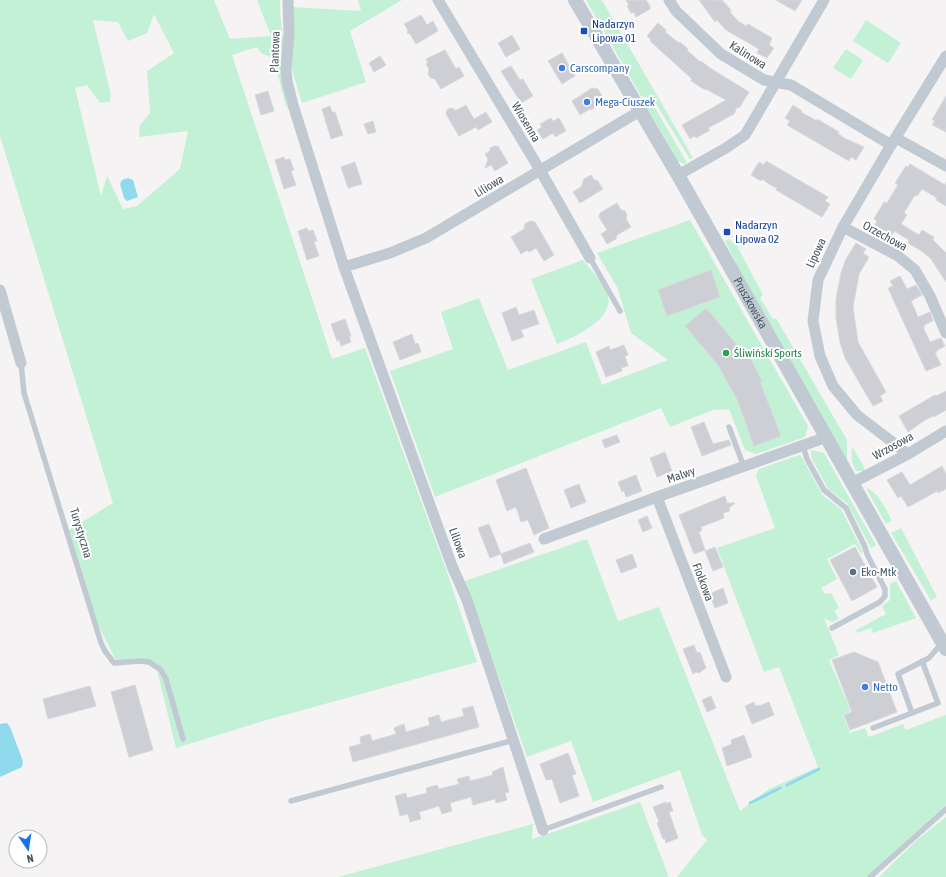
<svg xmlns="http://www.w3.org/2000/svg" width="946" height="877" font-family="'Asap Condensed',sans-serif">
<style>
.green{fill:#c3f1d5;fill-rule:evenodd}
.water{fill:#90daee}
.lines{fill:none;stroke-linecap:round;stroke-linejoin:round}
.stream{stroke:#90daee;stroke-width:3}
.building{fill:#cdcfd5;stroke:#d7d9de}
.service{stroke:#c1cad2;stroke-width:5.5}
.minor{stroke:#c1cad2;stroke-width:11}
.tertiary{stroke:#c1cad2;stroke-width:14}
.transit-dot{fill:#1a4fb4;stroke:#fff;stroke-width:1.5}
.shop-dot{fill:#3f7fe0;stroke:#fff;stroke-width:1.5}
.leisure-dot{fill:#2e9e5b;stroke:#fff;stroke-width:1.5}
.service-dot{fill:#5c6f8a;stroke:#fff;stroke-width:1.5}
.labels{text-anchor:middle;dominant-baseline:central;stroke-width:4;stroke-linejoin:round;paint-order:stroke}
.transit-label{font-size:12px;fill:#164399;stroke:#fff;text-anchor:start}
.street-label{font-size:12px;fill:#4a5661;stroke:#fff}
.shop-label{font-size:12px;fill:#366cbe;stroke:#fff;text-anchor:start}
.leisure-label{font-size:12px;fill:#27864d;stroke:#fff;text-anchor:start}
.service-label{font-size:12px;fill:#4e5e75;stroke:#fff;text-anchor:start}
</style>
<rect width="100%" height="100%" fill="#f5f3f3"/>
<g class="green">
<path d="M0,0h214l16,39 41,-3 -14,-36h23c-1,22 7,46 1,68l7,47 -14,-56 -13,-6 -4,-6 -25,8 100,304 33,-11 81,221 31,93 -214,59 -87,27 -20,-82 -40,-6 -21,-41 -26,-89 44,-27 -113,-367zM154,14l20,39 -27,18 3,42 -10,12 -1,12 49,-6 -8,38 -43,37 -14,3 -16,-33 -6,20 -26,-108 12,-3 13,18 10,-1 1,-7 -18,-75 25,2 10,19 19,-8z"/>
<polygon points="358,0 402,0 350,31 366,82 302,103 291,66 292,7 361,11"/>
<polygon points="586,0 602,0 693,158 690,159 653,99 641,96"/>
<polygon points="866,20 901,43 888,63 853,41"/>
<polygon points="846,49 863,60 851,79 833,68"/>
<polygon points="640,100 651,101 687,163 684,164 678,161 656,123"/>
<polygon points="690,220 808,426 805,437 756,454 745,450 729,409 713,410 670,427 661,408 435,497 390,371 453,349 441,312 479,298 508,370 559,352 586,342 602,385 668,360 631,333 618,289 597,253"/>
<polygon points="730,239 732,243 735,242 763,295 760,298 773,319 776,318 847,440 847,463 756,303 725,241"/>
<path d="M583,260c6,7 23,27 25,35 6,25 -34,42 -51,49l-26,-65z"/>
<path d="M852,447l11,18 2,6h-9c-5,-9 -5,-15 -4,-24z"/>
<polygon points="811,450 824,453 876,545 871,548 847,503 828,489 811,457"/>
<polygon points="799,455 801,456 822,494 826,498 841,509 863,552 861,553 855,544 827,559 837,579 821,588 825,594 828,593 832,594 839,608 834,611 839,619 832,622 824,618 839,655 829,660 851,711 843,715 850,733 865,728 869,737 903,724 906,730 946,715 946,805 867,877 677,877 707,840 702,835 680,770 593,802 571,741 527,757 465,581 587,539 618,621 659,607 740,811 769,789 818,767 779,667 764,672 717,548 775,528 756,476 759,469"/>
<path d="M866,488c13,4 20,22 26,33l-6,3z"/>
<polygon points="901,528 937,597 931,600 891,533"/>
<polygon points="896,581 916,618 873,633 871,628 857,633 856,630 886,614 882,606 890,600 890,584"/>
<polygon points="640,802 669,877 338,877 533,824 532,839 589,820"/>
<polygon points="946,817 946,877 879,877 918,839"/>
</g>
<g class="water">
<polygon points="128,178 133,180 138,197 127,201 124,198 120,184 122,180"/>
<polygon points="7,723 10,727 23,761 22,767 0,777 0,724"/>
</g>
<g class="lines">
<g class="stream">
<polyline points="787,785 819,769"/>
<polyline points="750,803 780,788"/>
</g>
</g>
<g class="building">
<polygon points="626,0 646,0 650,6 650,9 636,17 634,12 631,13 627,6 629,5"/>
<polygon points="699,0 722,0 731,10 730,12 738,21 746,26 748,24 772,38 769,45 774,48 767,58 757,53 759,49 726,30 717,20 715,22"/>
<polygon points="776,0 802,0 795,11"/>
<polygon points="421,15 427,25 433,21 438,31 416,44 410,34 407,33 408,30 404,24"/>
<polygon points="658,23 666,30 665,32 679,43 680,42 688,49 687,50 700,62 701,61 710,68 749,92 739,108 737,107 734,114 708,128 710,130 696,138 694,136 690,139 682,125 726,100 706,89 705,90 691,81 692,79 650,41 651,40 647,36"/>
<polygon points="512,35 520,49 506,57 498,43"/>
<polygon points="445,50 456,69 459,67 464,76 441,89 435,79 431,78 428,74 429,69 426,64 428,63 426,59"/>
<polygon points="562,53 575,76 562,84 548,61"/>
<polygon points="380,56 386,65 374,72 369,63"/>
<polygon points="511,66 520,80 523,79 533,96 521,103 501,71"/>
<polygon points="592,88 598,89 603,98 602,103 591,110 590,109 580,115 572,101"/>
<polygon points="268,91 274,111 261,115 255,95"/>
<polygon points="946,96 946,132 932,125 935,121 932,120"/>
<polygon points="466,105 474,119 486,112 492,122 478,130 476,127 459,136 446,114 447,110 450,108 454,109 455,111"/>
<polygon points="793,105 802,111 801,112 817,121 817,119 839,132 838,134 846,139 864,147 856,160 851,157 849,161 787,125 790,121 785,118"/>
<polygon points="330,106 332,112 335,112 343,135 331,139 322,109"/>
<polygon points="551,118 553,121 559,118 566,131 555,137 553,133 543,139 537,130 542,127 540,124"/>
<polygon points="373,121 376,132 368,134 364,124"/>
<polygon points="494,146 498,146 508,163 495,171 491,165 485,168 488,159 485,154 490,151 490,148"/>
<polygon points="284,157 285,160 290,159 294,170 291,171 296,185 284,189 275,160"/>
<polygon points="766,161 828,197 825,201 830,204 822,217 776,190 777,188 769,184 762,179 761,181 751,175 759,162 764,165"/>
<polygon points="355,162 362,184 348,188 341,167"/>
<polygon points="910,164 945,185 946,182 946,206 936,200 937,198 922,189 917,196 915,195 910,203 904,213 907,215 901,224 919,235 922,230 934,237 933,240 946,253 946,282 931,259 923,252 908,243 909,240 894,231 892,235 875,225 877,221 874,219 884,202 887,203 898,185 895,183 906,166 908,167"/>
<polygon points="591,175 595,181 597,180 603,189 580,203 573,192 581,187 584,179"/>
<polygon points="617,203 621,210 625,211 627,215 626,219 631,227 617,235 616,239 607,244 601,234 607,230 599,217 600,213"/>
<polygon points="530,221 535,222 554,255 544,261 536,248 529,252 527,250 521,254 511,237 524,229 525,224"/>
<polygon points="307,228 308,231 313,230 317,241 314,242 319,256 307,260 298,231"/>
<polygon points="856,243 866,249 863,253 869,257 859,274 853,307 858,342 886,392 880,396 883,401 873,406 845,358 840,342 836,318 836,299 841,273 846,259"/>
<polygon points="711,270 720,297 667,316 658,290"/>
<polygon points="900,276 907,289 916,285 922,295 911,301 918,317 930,312 933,321 924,325 925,327 923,327 930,342 941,338 945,346 936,351 937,352 935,353 941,365 926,371 888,288 893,286 890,281"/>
<polygon points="516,307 519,315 534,310 539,324 521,330 524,337 512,341 502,313"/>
<polygon points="706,308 742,351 744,350 752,361 762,382 760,382 781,436 754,446 737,399 718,365 685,326"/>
<polygon points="345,319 351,336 349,336 351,342 341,346 339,340 337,341 331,324"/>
<polygon points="412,334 415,344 418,343 421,352 400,360 393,342"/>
<polygon points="624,345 628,355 625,356 628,366 621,368 622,371 606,377 596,352 609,346 610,350"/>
<polygon points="946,391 946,410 934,417 933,416 925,420 908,432 899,416 935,395 936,396"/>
<polygon points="704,422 713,444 729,440 731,445 702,456 691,427"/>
<polygon points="617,435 620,442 605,448 602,440"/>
<polygon points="665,452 672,471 657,477 650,458"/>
<polygon points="942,466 946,474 946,489 938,493 937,491 930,495 908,507 901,496 898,498 887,480 902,472 910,485"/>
<polygon points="526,468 549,528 534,535 528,520 521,522 516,507 507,511 496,480"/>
<polygon points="636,475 642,491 626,497 624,491 622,492 618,482"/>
<polygon points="579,484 586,502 571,508 564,490"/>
<polygon points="725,496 727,503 735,503 729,508 730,511 723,513 724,518 701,527 702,530 699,532 705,550 694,554 679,515"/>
<polygon points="647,516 652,528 643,532 638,520"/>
<polygon points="489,524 501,554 490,558 478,528"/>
<polygon points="530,543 534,552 504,564 501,554"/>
<polygon points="715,547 723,567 713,571 705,551"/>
<polygon points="855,547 877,587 852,601 830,560"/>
<polygon points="632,554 637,567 621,573 616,560"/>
<polygon points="723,588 728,603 715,608 709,594"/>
<polygon points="694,645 697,653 700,652 706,668 699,673 696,672 693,674 683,649"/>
<polygon points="854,652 878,662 897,712 850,730 844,715 852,712 832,660"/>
<polygon points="135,685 153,750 129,757 111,692"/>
<polygon points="90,686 96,706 48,719 43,699"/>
<polygon points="711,696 716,708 707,712 702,700"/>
<polygon points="754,702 755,706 759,705 759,706 769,702 774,715 752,724 745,706"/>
<polygon points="473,706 479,727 353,762 349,747 361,744 360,737 370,734 372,741 396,734 394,728 404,724 406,732 430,725 428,718 439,715 441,722 464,716 462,709"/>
<polygon points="744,735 752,757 727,766 722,748 732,744 731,740"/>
<polygon points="568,753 576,774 572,775 579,796 560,803 552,779 546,780 540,764"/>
<polygon points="503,767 509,792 505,793 507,800 496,803 495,799 473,805 471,797 450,803 452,811 442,814 439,806 419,812 421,819 410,822 408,814 400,816 395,796 406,793 407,798 427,793 426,788 437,785 439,789 459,784 457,779 469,776 470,781 493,775 492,772"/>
<polygon points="666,802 666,804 670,802 673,811 669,812 678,838 666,843 665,839 663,839 657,823 659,822 653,807"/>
</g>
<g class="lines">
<g class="service">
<polyline points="590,258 620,311"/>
<polyline points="21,363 24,393 101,643 105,651 114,663 140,661 149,662 161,670 166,679 183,739"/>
<polyline points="729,427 744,467"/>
<polyline points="803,446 807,459 824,490 846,508 865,547 867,554 885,589 885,596 880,602 832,628"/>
<polyline points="922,661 938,703 912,713 898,674 929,658 941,644"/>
<polyline points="873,728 912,713"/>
<polyline points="291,801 514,740"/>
<polyline points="543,830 661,787"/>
<polyline points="870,877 946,809"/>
</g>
<g class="minor">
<polyline points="288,0 289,33 286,70 287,81 293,105 344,267 452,566 467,600 543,830"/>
<polyline points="438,0 540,170 590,258"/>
<polyline points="669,0 676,11 721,54 764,80 791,85 891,145"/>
<polyline points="896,138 946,166"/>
<polyline points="678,175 726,148 745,135 824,0"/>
<polyline points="843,227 898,256 915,270 930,296 946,333"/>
<polyline points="344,267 390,253 426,238 640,111"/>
<polyline points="0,290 21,363"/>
<polyline points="908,454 857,415 833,386 820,356 813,321 818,280 843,227 891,145 946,56"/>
<polyline points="852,483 908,454 946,431"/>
<polyline points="657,497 726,677"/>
<polyline points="544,539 657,497 827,437"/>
</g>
<path class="tertiary" id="s1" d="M575,0l103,175 268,474"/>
</g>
<g class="transit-dot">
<rect x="580" y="27" width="8" height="8" rx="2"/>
<rect x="723" y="228" width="8" height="8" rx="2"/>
</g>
<g class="shop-dot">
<circle cx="562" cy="68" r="4"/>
<circle cx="587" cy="102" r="4"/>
<circle cx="865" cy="687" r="4"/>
</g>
<circle class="leisure-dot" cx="726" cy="353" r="4"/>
<circle class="service-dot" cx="853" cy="572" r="4"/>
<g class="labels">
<g class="transit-label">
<text x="592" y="24">Nadarzyn<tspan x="592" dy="14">Lipowa 01</tspan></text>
<text x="735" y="225">Nadarzyn<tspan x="735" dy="14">Lipowa 02</tspan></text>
</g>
<g class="street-label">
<text transform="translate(275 52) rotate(-88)">Plantowa</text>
<text transform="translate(748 55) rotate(32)">Kalinowa</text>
<text transform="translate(526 122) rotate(59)">Wiosenna</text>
<text transform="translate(489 186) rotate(-31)">Liliowa</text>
<text transform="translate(885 236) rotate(29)">Orzechowa</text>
<text transform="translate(816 253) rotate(-65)">Lipowa</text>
<text stroke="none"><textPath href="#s1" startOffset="350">Pruszkowska</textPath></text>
<text transform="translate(893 446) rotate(-29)">Wrzosowa</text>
<text transform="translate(681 475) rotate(-19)">Malwy</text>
<text transform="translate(81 533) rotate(73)">Turystyczna</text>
<text transform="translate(458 543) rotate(70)">Liliowa</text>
<text transform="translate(703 582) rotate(69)">Fiołkowa</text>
</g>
<g class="shop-label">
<text x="570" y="68">Carscompany</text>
<text x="595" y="102">Mega-Ciuszek</text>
<text x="873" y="687">Netto</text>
</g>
<g class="leisure-label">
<text x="734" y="353">Śliwiński Sports</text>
</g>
<g class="service-label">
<text x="861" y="572">Eko-Mtk</text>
</g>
</g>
<g transform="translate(28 849) rotate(167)"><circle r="19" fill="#ffffff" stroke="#b7bbc0"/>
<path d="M0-3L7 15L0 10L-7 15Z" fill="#1a73e8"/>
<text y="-6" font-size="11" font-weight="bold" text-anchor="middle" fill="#4a5661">N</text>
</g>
</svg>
